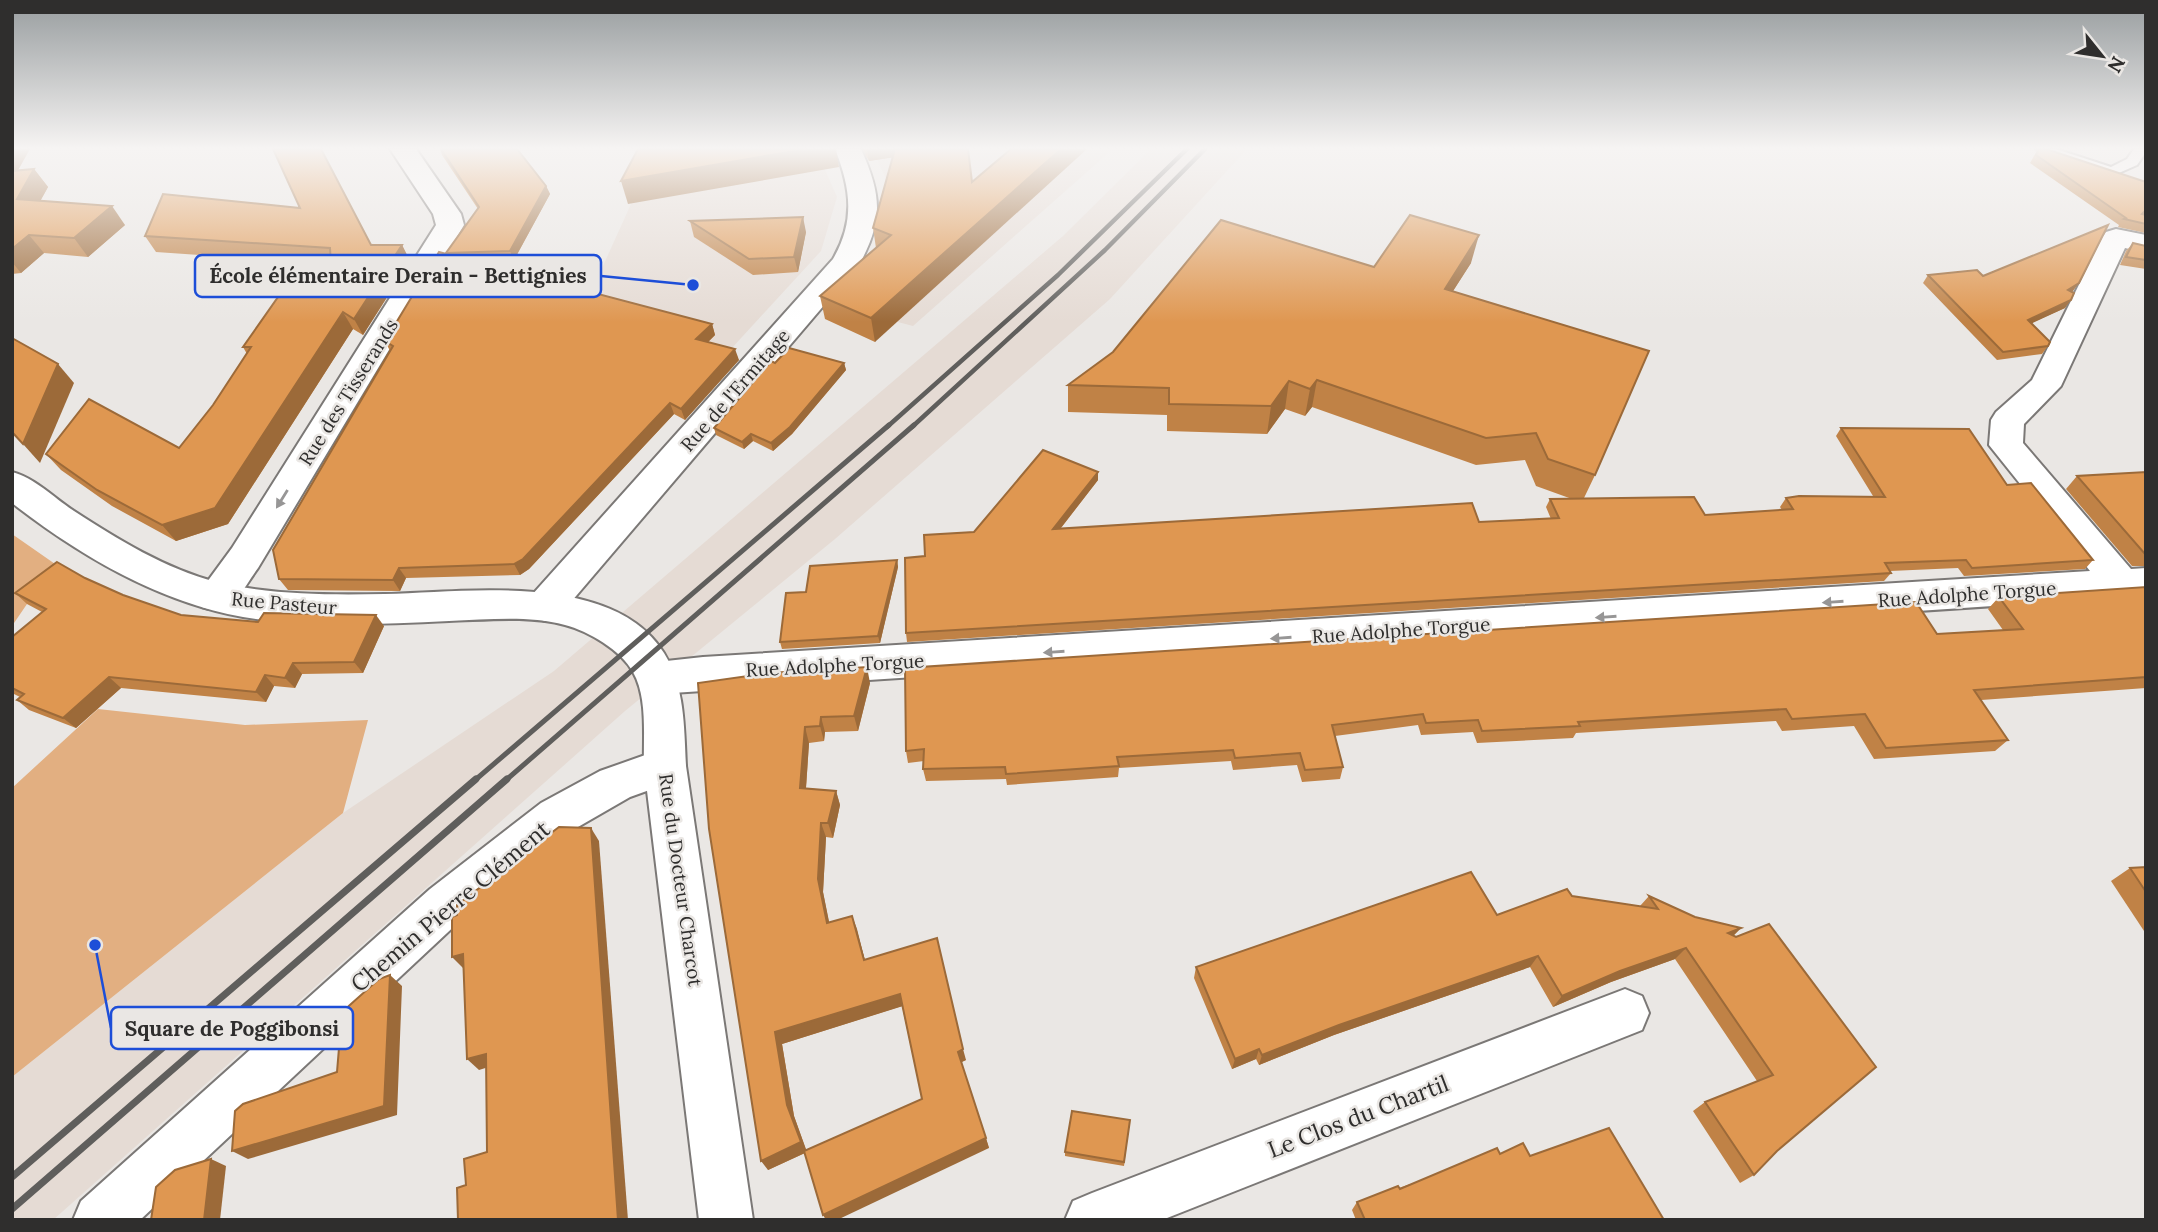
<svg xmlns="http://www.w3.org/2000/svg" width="2158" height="1232" font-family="Lora,serif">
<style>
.built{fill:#e5dbd4}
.green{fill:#e2af81}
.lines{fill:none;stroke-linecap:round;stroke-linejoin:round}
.service-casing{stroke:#7b7876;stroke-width:4}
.minor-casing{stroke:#7b7876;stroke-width:4}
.tertiary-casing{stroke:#7b7876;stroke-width:4}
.service{fill:#fff;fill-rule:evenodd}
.minor{fill:#fff;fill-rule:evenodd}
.tertiary{fill:#fff;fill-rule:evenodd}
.rail-far2{stroke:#5f5e5c;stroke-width:4.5}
.rail-far1{stroke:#5f5e5c;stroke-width:5}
.rail{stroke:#5f5e5c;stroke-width:7}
.wall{fill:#c08246;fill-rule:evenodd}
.shaded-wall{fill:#9c6a39}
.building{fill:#df9751;stroke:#9c6a39;stroke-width:2}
.oneway{fill:#979696}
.labels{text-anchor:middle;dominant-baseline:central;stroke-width:5;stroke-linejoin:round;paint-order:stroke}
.street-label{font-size:19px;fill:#2f2e2d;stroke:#eae7e4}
.near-street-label{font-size:23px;fill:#2f2e2d;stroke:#eae7e4}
.leader{fill:none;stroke:#1d4ed8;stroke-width:2.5}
.callout-dot{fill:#1d4ed8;stroke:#eae7e4;stroke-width:2.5}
.callout{fill:#eae7e4;stroke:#1d4ed8;stroke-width:2.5}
.callout-label{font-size:21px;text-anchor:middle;font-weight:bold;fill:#2f2e2d}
</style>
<rect width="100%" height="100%" fill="#eae7e4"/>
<g class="built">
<polygon points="816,149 837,197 821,251 687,397 560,361 650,162"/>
<polygon points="872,149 1113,149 913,326 837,306 897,257 893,194"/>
<polygon points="1151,149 1247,149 1110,299 835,539 625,711 53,1220 12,1220 12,1077 343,813 554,671 1063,236"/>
</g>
<g class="green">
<polygon points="12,534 68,573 27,604 12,626"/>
<polygon points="98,709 245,725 368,720 343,813 12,1077 12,788"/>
</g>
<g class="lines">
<defs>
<polygon id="service" points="2036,149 2056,149 2111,167 2127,159 2134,149 2146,149 2146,152 2137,165 2112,176"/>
<g id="minor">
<path d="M390,149h26l45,65 3,11 -206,343c-16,22 -26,49 -56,39l-6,-10 36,-49 204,-323 -3,-11z"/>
<path d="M835,149h26c20,45 23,70 -1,114l-301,353 -14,5 -14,-5 -5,-10 5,-10 302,-337c22,-38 18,-70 2,-110z"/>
<polygon points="2116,229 2146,235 2146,253 2125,248 2061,386 2024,424 2023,443 2131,569 2146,568 2146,596 657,694 643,689 637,678 643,667 657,662 703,657 2090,571 1989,445 1991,420 1996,412 2032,380 2102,238 2106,232"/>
<polygon points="665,748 680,753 686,766 680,779 630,797 571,831 462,919 140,1220 73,1220 81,1201 430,889 541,803 600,771"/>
<polygon points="1625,989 1642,996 1649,1013 1642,1030 1162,1220 1065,1220 1073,1201 1092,1193"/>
</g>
<path id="tertiary" d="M12,472c23,6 42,26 62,39 43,28 92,58 142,71 55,13 113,13 169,12 82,-2 228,-23 279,59 21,34 20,74 22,113l67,454h-54l-55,-454c-1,-29 4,-68 -11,-94 -12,-22 -45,-41 -68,-47 -38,-10 -78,-5 -116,-4 -68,3 -139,7 -206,-4 -85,-15 -164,-62 -231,-114z"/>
</defs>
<use href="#service" class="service-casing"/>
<use href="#minor" class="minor-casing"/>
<use href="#tertiary" class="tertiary-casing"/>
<use href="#service" class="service"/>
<use href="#minor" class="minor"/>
<use href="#tertiary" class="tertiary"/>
<g class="rail-far2">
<polyline points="887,427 1058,275 1187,149"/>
<polyline points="912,427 1105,250 1205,149"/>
</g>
<g class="rail-far1">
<polyline points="474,781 889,425"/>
<polyline points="505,781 914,425"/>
</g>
<g class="rail">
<polyline points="12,1177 476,779"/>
<polyline points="12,1209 507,779"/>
</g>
</g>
<g class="wall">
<polygon points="12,149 18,171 34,169 48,187 40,201 125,225 88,257 44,253 21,273 12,274"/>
<polygon points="440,149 517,149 546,186 550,194 514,260 476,262 712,324 715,335 708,342 739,360 685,420 674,414 529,569 520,575 406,578 400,591 288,590 279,579 390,351 385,341 478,209 442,155"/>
<polygon points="862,149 968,149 875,342 825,319 820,296 876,248 873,228 893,157 869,161"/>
<polygon points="2038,149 2142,214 2146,215 2146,233 2118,227 2119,225 2030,163"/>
<polygon points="690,221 806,232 798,272 753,275 694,237"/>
<polygon points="145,236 402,245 410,261 363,335 353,329 228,524 176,541 112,506 61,470 46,454 179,448 213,405 247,354 243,347 331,265 330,264 156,252"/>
<polygon points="2133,243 2146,246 2146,269 2120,265 2126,251"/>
<polygon points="1471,263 1453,291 1595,475 1584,498 1705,515 1782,510 1780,507 1786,498 1873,496 1836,436 1841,428 2007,485 2093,560 2085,569 1964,576 1958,568 1890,571 1891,573 1884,581 907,642 906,633 925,556 1098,472 1098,480 1061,528 1479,522 1551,519 1546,507 1550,499 1572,499 1536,486 1525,460 1476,465 1312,407 1305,416 1285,409 1267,434 1167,431 1167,415 1068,412 1068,385 1374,267"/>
<polygon points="1928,275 1983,276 2073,291 2071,292 2065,308 2031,323 2048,346 2042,354 1997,360 1923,283"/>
<polygon points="775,363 844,363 846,370 792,434 773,451 753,441 744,449 716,435 714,428"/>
<polygon points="2146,472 2146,566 2132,566 2066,489 2077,476"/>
<polygon points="897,560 898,567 880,643 782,649 780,642 806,592"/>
<polygon points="85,578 123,595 181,615 258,622 384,626 363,673 302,674 295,688 274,686 266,702 121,688 76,728 29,710 17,700 20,697 12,693 12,637 42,612 27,604 15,593"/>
<polygon points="2146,587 2146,688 1981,700 2008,740 1995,751 1874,759 1854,726 1782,731 1776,721 1576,733 1573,738 1477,743 1473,732 1421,735 1418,725 1335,736 1343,767 1340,779 1302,782 1297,765 1233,770 1231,761 1119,768 1118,777 1007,785 1006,779 926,781 923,769 924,761 908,763 906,751 1937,634 2003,630 1988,609 1999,597"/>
<path d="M698,683h172l-12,48 -33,1 -1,9 -15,2 -3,45 30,3 4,14 -7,33 -7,-1 -3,55 6,31 23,-7 13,44 101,100 -5,2 28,86 -184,5 -37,17zM902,1006l20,93 -116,51 -12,-34 -12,-72z"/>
<polygon points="2146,867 2146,934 2111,881 2130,868"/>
<polygon points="1649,896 1695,917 1741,928 1733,936 1736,937 1769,924 1777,1151 1754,1175 1740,1183 1693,1111 1705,1102 1757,1081 1675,959 1611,982 1553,1007 1530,967 1334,1035 1259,1065 1256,1059 1232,1069 1194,978 1196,967 1497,915 1640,906"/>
<polygon points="1130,1120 1124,1166 1065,1156 1065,1152"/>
<polygon points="1500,1154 1530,1156 1664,1220 1356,1220 1352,1210 1357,1202"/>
</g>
<g class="shaded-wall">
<polygon points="12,149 30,149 12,181"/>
<polygon points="806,149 836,149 839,167 628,204 621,181"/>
<polygon points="867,149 901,149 902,156 869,161"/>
<polygon points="1061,149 1087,149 875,342 871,318"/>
<polygon points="34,169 48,187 31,218 17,199"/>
<polygon points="546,186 550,194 514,260 510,251"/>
<polygon points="112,206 125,225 88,257 74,238"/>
<polygon points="803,217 806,232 798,272 794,257"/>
<polygon points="29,235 44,253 21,273 12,262 12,249"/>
<polygon points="1479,235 1471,263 1437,316 1445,289"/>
<polygon points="402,245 410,261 363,335 354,319"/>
<polygon points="2079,283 2073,291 2062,297 2068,290"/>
<polygon points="2071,300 2065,308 2022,328 2028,320"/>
<polygon points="343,312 353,329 228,524 176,541 162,525"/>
<polygon points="712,324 715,335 700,350 696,339"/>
<polygon points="735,349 739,360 685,420 681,409"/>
<polygon points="844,363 846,370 792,434 773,451 771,443"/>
<polygon points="58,364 74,383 40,463 23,444"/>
<polygon points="1317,380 1312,407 1305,416 1310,389"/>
<polygon points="1289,381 1285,409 1267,434 1271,406"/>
<polygon points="670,403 674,414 529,569 520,575 514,564"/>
<polygon points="751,434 753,441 744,449 742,442"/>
<polygon points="1098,472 1098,480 1053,538 1053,529"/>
<polygon points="897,560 898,567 880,643 878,636"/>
<polygon points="399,568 406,578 400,591 393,580"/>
<polygon points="376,615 384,626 363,673 354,662"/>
<polygon points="293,663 302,674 295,688 285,678"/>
<polygon points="867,667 870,683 858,731 854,716"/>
<polygon points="265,675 274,686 266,702 256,692"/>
<polygon points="109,677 121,688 76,728 63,718"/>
<polygon points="821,717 825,732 824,741 820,726"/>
<polygon points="805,727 809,743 805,802 800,788"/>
<polygon points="836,791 840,805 833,838 828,823"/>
<polygon points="821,823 826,837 823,892 832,936 827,923 818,879"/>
<polygon points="591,828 599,841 628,1220 618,1220"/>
<polygon points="852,916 857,929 868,973 864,960"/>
<polygon points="1741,928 1729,940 1728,933"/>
<polygon points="1686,948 1675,959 1611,982 1553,1007 1562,996 1620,971"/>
<polygon points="463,954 464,969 452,957"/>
<polygon points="1538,956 1530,967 1334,1035 1259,1065 1262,1055 1339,1025"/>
<polygon points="390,975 402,986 397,1115 248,1159 232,1151 384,1106"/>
<polygon points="900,994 903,1006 782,1044 794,1116 807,1152 768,1170 761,1161 787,1105 775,1032"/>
<polygon points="963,1049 966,1060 960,1063 958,1052"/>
<polygon points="1259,1049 1256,1059 1232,1069 1235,1059"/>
<polygon points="486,1054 498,1064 479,1070 467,1059"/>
<polygon points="986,1138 989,1148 837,1220 826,1220 823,1215"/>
<polygon points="211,1159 226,1166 220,1220 204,1220"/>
</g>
<g class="building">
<polygon points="273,149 321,149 371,245 402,245 354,319 343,312 215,508 162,525 97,490 46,454 89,399 179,448 213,405 251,347 243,347 297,270 331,265 330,248 145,236 163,194 300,208"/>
<polygon points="441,149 517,149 546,186 510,251 446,253 479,207"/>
<polygon points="638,149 806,149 621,181"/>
<polygon points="895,149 968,149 972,182 1011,149 1061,149 871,318 820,296 891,235 873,228"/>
<polygon points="2039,149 2046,149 2146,182 2146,210 2142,214 2146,215 2146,224 2124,219 2126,218 2036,155"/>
<polygon points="34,169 17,199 112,206 74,238 29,235 12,249 12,171"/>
<polygon points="1410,215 1479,235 1445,289 1649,351 1595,475 1548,459 1536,433 1486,438 1317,380 1310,389 1289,381 1271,406 1169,404 1169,388 1068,385 1113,352 1221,220 1374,267"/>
<polygon points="803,217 794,257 749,259 690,221"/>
<polygon points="2108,225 2079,283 2068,290 2074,293 2071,300 2028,320 2050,342 2048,346 2003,352 1928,275 1977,270 1983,276"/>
<polygon points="2133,243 2146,246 2146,260 2126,257"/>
<polygon points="439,252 712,324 696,339 735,349 681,409 670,403 523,559 514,564 399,568 393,580 279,579 273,550 393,346 385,341"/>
<polygon points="12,338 58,364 23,444 12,432"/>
<polygon points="789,348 844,363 790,427 771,443 751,434 742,442 714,428 771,361 775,363"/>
<polygon points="1841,428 1969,429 2007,485 2031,483 2093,560 1972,568 1966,560 1885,563 1891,573 906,633 905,558 925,556 924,535 974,532 1043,450 1098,472 1053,529 1472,503 1479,522 1559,518 1550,499 1694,497 1705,515 1793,509 1786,498 1799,496 1885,497"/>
<polygon points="2146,472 2146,554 2145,554 2077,476"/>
<polygon points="897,560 878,636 780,642 786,593 806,592 810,566"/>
<polygon points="57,562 85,578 123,595 181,615 258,622 264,613 376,615 354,662 293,663 285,678 265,675 256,692 109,677 63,718 17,700 24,694 12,688 12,637 46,609 15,593"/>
<polygon points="2146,587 2146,677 1974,690 2008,740 1886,748 1865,714 1792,719 1786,709 1578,722 1580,726 1482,731 1478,720 1426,723 1423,714 1332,725 1343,767 1305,770 1300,753 1235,758 1233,750 1117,757 1119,766 1006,774 1005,767 923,769 924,749 906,751 905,668 1916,602 1937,634 2023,629 1999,597"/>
<polygon points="867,667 854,716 821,717 820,726 805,727 800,788 836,791 828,823 821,823 818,879 827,923 852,916 864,960 937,938 963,1049 958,1052 986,1138 823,1215 804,1151 922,1099 900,994 775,1032 787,1105 801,1142 761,1161 709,829 698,683 769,673"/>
<polygon points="559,827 591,828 618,1220 458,1220 457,1188 466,1185 464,1159 487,1152 486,1054 467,1059 463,954 452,957 452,917 457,915 457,905"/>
<polygon points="2146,867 2146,892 2130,868"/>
<polygon points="1471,872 1497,915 1567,889 1572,896 1658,909 1649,896 1695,917 1741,928 1728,933 1736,937 1769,924 1876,1067 1777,1151 1754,1175 1705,1102 1773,1075 1686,948 1620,971 1562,996 1538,956 1339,1025 1262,1055 1259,1049 1235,1059 1196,967"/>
<polygon points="390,975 384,1106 232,1151 235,1111 243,1104 337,1072 342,1012 379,979"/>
<polygon points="1072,1111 1130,1120 1124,1162 1065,1152"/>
<polygon points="1609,1128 1664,1220 1365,1220 1357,1202 1398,1186 1400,1189 1497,1148 1500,1154 1523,1143 1530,1156"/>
<polygon points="211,1159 204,1220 151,1220 156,1187 175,1170"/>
</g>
<defs><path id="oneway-solid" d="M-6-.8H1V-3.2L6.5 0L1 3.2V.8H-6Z" transform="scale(1.75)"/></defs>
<g class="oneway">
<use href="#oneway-solid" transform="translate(282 499) rotate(122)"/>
<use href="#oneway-solid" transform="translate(1833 602) rotate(176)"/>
<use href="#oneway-solid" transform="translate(1606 617) rotate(176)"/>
<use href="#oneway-solid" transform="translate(1281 638) rotate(176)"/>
<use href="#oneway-solid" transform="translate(1054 652) rotate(176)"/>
</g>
<linearGradient id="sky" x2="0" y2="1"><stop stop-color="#989d9f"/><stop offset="0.46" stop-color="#f6f4f3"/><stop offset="1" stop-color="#f6f4f3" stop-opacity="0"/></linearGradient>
<rect width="2158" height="322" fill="url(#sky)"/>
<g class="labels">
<g class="street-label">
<text transform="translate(735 390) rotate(-49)">Rue de l'Ermitage</text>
<text transform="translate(348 392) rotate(-58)">Rue des Tisserands</text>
<text transform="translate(1967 594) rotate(-4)">Rue Adolphe Torgue</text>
<text transform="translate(284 603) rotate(5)">Rue Pasteur</text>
<text transform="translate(1401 630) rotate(-4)">Rue Adolphe Torgue</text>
<text transform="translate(835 665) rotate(-3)">Rue Adolphe Torgue</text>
<text transform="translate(681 880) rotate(82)">Rue du Docteur Charcot</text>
</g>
<g class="near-street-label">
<text transform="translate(450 906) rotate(-40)">Chemin Pierre Clément</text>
<text transform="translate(1358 1116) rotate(-21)">Le Clos du Chartil</text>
</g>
</g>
<path class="leader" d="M693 285L601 276M95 945L111 1028"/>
<g class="callout-dot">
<circle cx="693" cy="285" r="7"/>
<circle cx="95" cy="945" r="7"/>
</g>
<g class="callout">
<rect x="195" y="255" width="406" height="42" rx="7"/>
<rect x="111" y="1007" width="242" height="42" rx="7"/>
</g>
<g class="callout-label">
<text x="398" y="283">École élémentaire Derain - Bettignies</text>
<text x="232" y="1036">Square de Poggibonsi</text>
</g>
<rect width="2158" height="1232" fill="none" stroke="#2f2e2d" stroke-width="28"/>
<g transform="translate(2102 56) rotate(120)" stroke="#eae7e4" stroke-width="5" paint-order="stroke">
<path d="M0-5L12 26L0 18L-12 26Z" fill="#2f2e2d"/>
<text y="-10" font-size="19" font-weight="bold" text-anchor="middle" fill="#2f2e2d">N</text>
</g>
</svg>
